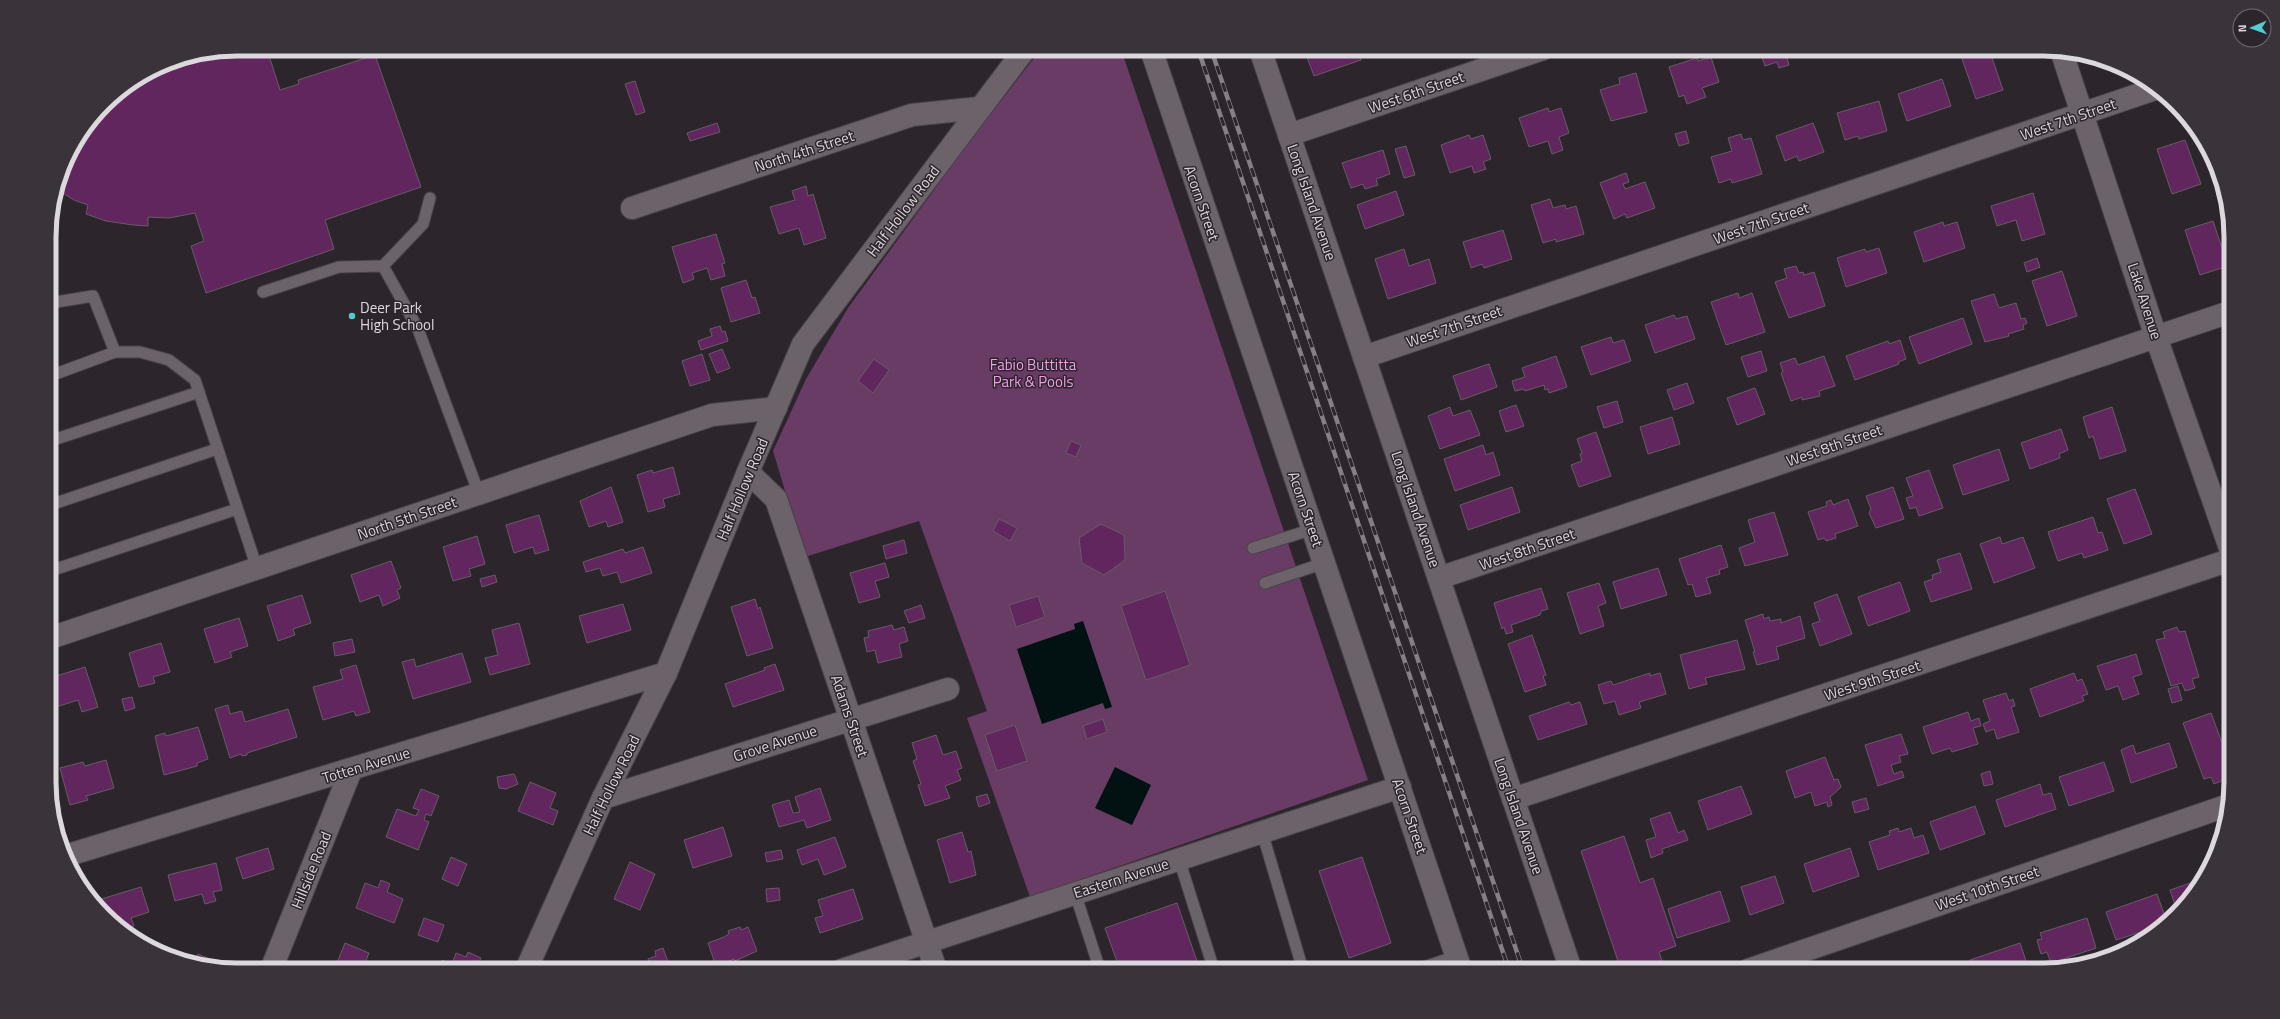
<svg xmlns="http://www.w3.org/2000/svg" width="2280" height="1019" font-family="'Titillium Web',sans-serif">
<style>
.green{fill:#683c65}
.water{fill:#021111}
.building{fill:#61265e;stroke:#665c65}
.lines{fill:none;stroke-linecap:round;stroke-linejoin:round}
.service-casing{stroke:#494349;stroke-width:13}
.minor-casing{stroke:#494349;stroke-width:24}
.tertiary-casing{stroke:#494349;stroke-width:24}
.service{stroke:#6b626a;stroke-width:11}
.minor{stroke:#6b626a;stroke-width:22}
.tertiary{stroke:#6b626a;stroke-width:22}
.rail-casing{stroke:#867f85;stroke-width:4.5}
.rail{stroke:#2d252c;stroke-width:3;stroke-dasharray:9;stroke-linecap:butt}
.poi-dot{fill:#52ccd0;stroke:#2d252c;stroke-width:1.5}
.labels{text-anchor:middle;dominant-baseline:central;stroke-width:3;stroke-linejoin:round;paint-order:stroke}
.street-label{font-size:15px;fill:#ddd8dd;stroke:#2d252c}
.poi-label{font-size:15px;fill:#ddd8dd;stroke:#2d252c;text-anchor:start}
.park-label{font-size:15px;fill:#f49dee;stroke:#2d252c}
.rim{fill:none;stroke:#ddd8dd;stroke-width:5}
</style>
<rect width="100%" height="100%" fill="#2d252c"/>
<polygon class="green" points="1041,49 1121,49 1368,780 1030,897 967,718 987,711 919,521 805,557 773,451 806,379 848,308 966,146"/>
<g class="water">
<polygon points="1083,621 1112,707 1105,709 1103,703 1042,724 1017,649 1075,629 1074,624"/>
<polygon points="1115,767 1151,785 1132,825 1095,808"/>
</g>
<g class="building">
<polygon points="237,49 267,49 280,90 299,84 298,80 375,55 421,187 325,220 334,249 206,293 191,246 204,241 195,213 169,218 148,217 148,226 133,225 106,221 86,214 88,205 74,200 61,192 57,196 69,154 113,96 166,63"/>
<polygon points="1304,49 1358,49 1361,60 1314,76"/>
<polygon points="1377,49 1400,49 1380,57"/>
<polygon points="1759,49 1803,49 1804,53 1787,58 1789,65 1779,68 1777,62 1765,66"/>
<polygon points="1945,49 1963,49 1947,55"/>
<polygon points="1981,49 1989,49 2003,90 1976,99 1961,56"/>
<polygon points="1711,57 1719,82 1702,88 1706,97 1687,104 1684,95 1679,97 1669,67 1697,58 1698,61"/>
<polygon points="1636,73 1647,112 1611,121 1600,90 1620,84 1619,78"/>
<polygon points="1942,79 1951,106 1907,121 1898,94"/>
<polygon points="635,81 645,112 636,115 625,84"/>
<polygon points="1879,101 1887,131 1859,139 1858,136 1845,140 1837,113"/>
<polygon points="1548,108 1549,112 1561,108 1569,133 1559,137 1563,150 1552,154 1548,141 1529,147 1519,118"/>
<polygon points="717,123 720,132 690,141 687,133"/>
<polygon points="1813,123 1824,152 1799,161 1797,156 1785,161 1776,136"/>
<polygon points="1686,131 1689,143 1679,146 1675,134"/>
<polygon points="1741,134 1743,140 1751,138 1762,174 1732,183 1731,179 1719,183 1711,157 1732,151 1728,138"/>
<polygon points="1469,135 1471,139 1483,135 1491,159 1483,162 1486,169 1474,173 1472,166 1450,173 1441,145"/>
<polygon points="2185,140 2201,184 2172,194 2157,149"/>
<polygon points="1406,146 1415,175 1404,178 1395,149"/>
<polygon points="1383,150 1390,174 1376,179 1378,185 1365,189 1363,184 1351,188 1342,163"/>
<polygon points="1626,173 1629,182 1623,184 1625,189 1645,182 1655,208 1627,218 1625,214 1614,219 1600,183"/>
<polygon points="806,186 808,196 813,194 826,238 804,245 799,228 779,234 770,207 795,200 792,191"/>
<polygon points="1396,191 1404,215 1365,229 1357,205"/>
<polygon points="2033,193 2045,234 2022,241 2016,220 1997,226 1991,206"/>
<polygon points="1550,199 1553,208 1565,205 1566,209 1576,206 1584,234 1556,242 1556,239 1543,243 1531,205"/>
<polygon points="2213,221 2228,266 2200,275 2185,230"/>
<polygon points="1943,222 1944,226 1957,222 1965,248 1924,262 1914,232"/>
<polygon points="1503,230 1512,259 1484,268 1482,264 1471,268 1463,242"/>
<polygon points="716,234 725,263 722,264 725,276 711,280 707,268 692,273 694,279 683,283 672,247"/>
<polygon points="1879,248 1887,273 1846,287 1837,258 1865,249 1866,252"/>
<polygon points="1404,249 1409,266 1429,259 1436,283 1388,299 1375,259"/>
<polygon points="2037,258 2040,267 2027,272 2024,263"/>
<polygon points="1796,266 1799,273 1803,272 1804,275 1814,272 1825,306 1789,318 1775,282 1787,278 1784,269"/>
<polygon points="2062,271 2077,316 2047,326 2032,281"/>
<polygon points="746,280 752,298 755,297 760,313 731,322 721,288"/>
<polygon points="1738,293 1739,298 1752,293 1765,332 1726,345 1711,302"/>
<polygon points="1994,294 1999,308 2016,303 2021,319 2025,318 2027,323 2023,325 2024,329 2008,334 2009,336 1985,342 1971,301"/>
<polygon points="1674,315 1676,319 1687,316 1695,339 1655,353 1645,325"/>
<polygon points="1963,318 1972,344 1919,364 1909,337"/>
<polygon points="720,326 722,332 725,331 728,341 701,350 698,341 712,336 710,329"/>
<polygon points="1611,337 1613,343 1624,340 1631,361 1591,375 1581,347"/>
<polygon points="1900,340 1906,359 1898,362 1899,364 1855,380 1846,356 1888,341 1889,344"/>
<polygon points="722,349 730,368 717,373 709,354"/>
<polygon points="1761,351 1767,371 1748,377 1741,357"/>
<polygon points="702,354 710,380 690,386 682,361"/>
<polygon points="1556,356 1567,387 1549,393 1548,389 1545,390 1544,385 1525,391 1524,389 1515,391 1512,381 1525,377 1522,368"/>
<polygon points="1824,356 1835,386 1819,391 1820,396 1802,400 1802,397 1791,401 1781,373 1783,372 1780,363 1795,358 1798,365"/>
<polygon points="874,359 889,370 873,393 858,381"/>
<polygon points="1489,364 1497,387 1461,400 1453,376"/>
<polygon points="1687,383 1694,403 1674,410 1667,390"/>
<polygon points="1755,388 1765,414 1737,425 1727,398"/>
<polygon points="1617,401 1623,422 1604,428 1597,407"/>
<polygon points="1516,405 1524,426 1506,432 1499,411"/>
<polygon points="1450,407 1453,416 1470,410 1480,435 1440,449 1428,416"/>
<polygon points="2112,407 2126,451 2100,459 2093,436 2089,438 2083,417"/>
<polygon points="1672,417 1680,444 1648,454 1640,427"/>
<polygon points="2061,429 2068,450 2059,454 2060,458 2030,469 2021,443"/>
<polygon points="1596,432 1611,476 1579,487 1571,465 1582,461 1580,454 1582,453 1577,439"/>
<polygon points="1071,441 1081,445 1076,457 1066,453"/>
<polygon points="1483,445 1486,455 1493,452 1500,475 1455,491 1444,459"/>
<polygon points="1999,449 2009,480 1963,495 1953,465"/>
<polygon points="673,467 680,494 663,499 665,507 648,512 637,475 652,470 653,473"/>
<polygon points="1929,470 1943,508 1919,516 1916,507 1910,509 1906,498 1913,496 1906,478"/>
<polygon points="611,487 623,522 608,527 606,521 589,527 580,501"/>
<polygon points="1512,487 1520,512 1468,530 1460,505"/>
<polygon points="1893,487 1904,519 1876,528 1869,513 1871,509 1866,496"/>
<polygon points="2135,489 2152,534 2124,544 2107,499"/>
<polygon points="1848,499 1858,526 1835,534 1836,538 1826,541 1824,538 1818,540 1808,512 1827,506 1826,502 1831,500 1833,505"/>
<polygon points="1774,512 1788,555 1745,566 1739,548 1755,542 1748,520"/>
<polygon points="539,515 549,550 535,554 533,547 514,553 506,525"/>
<polygon points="2093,517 2098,533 2102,532 2108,550 2084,558 2082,553 2058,561 2048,532"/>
<polygon points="999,519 1017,528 1010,541 993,531"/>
<polygon points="1101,524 1124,535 1125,560 1104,575 1082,563 1079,538"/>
<polygon points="477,536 485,564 469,569 471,576 453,581 443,547"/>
<polygon points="2000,537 2002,544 2023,537 2035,568 1994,583 1980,544"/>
<polygon points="904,540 907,553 886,559 883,546"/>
<polygon points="1721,545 1728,567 1719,570 1720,574 1706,578 1711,593 1696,597 1692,584 1688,585 1679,559"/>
<polygon points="643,547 652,573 621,583 617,572 603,576 600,568 586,572 583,562 623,549 625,553"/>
<polygon points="1960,553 1972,589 1931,602 1924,582 1933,579 1932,575 1941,572 1937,560"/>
<polygon points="391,561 401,588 397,590 400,598 383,606 379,595 360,602 351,575"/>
<polygon points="885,563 889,577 875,581 880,597 859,603 850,573"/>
<polygon points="1658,568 1667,595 1621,609 1613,582"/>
<polygon points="495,575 497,582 482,587 480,579"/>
<polygon points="1900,582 1910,611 1868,626 1858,597"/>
<polygon points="1599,583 1606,603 1598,606 1604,626 1580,634 1567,593"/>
<polygon points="1541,588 1548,609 1541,611 1540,615 1511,625 1513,632 1506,634 1504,627 1502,629 1494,603"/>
<polygon points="1165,591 1190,665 1146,680 1121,606"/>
<polygon points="1837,594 1852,634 1820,646 1812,624 1820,621 1814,603"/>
<polygon points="302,595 311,623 293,629 295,635 278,641 267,606"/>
<polygon points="1038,596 1045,617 1016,627 1009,605"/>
<polygon points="755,599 758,609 760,607 773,648 747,656 731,607"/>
<polygon points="623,604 631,630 587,643 579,616"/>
<polygon points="921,605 925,618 909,623 904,611"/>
<polygon points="1763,614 1764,619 1769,617 1770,621 1781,619 1781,623 1800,616 1805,638 1776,647 1779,659 1757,665 1753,652 1755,652 1745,620"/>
<polygon points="239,618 248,646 230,652 232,657 215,663 204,629"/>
<polygon points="519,623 530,664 490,675 485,658 498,655 492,630"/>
<polygon points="892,625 894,630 904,627 908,641 899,644 902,657 878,663 875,650 867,652 864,638 869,637 868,631"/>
<polygon points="2177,627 2179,632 2185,631 2199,677 2192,679 2195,688 2185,691 2182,683 2171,686 2156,640 2165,638 2163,632"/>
<polygon points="1532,635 1546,675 1543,676 1546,685 1525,692 1508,644"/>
<polygon points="352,639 355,652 335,656 333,643"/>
<polygon points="1737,640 1745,669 1705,678 1707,684 1689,689 1680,655"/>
<polygon points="161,643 170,672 153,677 155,683 139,687 129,653"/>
<polygon points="462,653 471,682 413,699 402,662 414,659 416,667"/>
<polygon points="2136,654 2142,674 2133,677 2139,694 2123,700 2118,686 2106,690 2097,666"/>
<polygon points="775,664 784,690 733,707 725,684 765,670 764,668"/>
<polygon points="356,665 370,712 356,716 354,711 323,720 313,687 343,679 340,670"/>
<polygon points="85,667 98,707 82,712 78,700 56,707 50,689 50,678"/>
<polygon points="1650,673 1650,676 1660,673 1666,694 1639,702 1641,708 1619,715 1615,701 1604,704 1598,685 1611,681 1613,685"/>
<polygon points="2074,673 2077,681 2082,679 2088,694 2082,696 2084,701 2040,717 2030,689"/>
<polygon points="2178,686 2182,700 2172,703 2168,689"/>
<polygon points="2006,693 2009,701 2013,699 2015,706 2011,707 2019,732 1997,739 1994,729 1986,732 1983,724 1990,721 1983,700"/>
<polygon points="132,697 135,708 125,711 122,699"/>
<polygon points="1569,702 1571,705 1580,702 1587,724 1538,740 1529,716"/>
<polygon points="228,705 230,714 242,711 245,722 288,709 297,737 247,753 247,755 242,756 241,754 230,758 215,709"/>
<polygon points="1968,712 1971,721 1979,718 1981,726 1973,728 1978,744 1952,752 1950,748 1932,754 1923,727"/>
<polygon points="2211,713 2231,767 2231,777 2214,784 2211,777 2204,779 2183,723"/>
<polygon points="1103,719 1107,732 1087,739 1083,726"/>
<polygon points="1015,725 1027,761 997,771 985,735"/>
<polygon points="198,727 208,759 197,763 197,766 164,775 155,736 165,733 166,736"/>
<polygon points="1901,734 1908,754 1899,756 1901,762 1891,765 1894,774 1902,771 1904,777 1878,786 1865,745"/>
<polygon points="936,735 943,755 956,751 962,768 957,770 961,780 945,786 950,798 925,806 918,785 921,784 913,761 917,759 912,743"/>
<polygon points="2169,743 2177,767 2131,783 2121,750 2133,745 2136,754"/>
<polygon points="1825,757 1834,780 1838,779 1841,787 1830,797 1832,805 1828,807 1827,802 1815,806 1811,792 1795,798 1786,771"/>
<polygon points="106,760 114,788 86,796 88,800 70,805 60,768 83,762 85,766"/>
<polygon points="2104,762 2114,791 2069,806 2059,777"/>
<polygon points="1990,771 1993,784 1984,786 1981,774"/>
<polygon points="514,774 518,784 506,789 499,788 497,777"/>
<polygon points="530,782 556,793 550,808 558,811 553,825 518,811"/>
<polygon points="2040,784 2043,795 2051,793 2056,809 2005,827 1996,800"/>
<polygon points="1741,786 1752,814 1708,830 1698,801"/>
<polygon points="820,788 831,820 807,828 804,820 779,827 772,805 789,800 793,813 800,812 795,797"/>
<polygon points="421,789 439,796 431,816 426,814 424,820 429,822 418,850 386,837 397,809 416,816 419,810 413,808"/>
<polygon points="987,794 990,803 979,807 976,797"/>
<polygon points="1866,798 1869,809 1855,813 1852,802"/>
<polygon points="1975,806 1985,834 1940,850 1930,822"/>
<polygon points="1670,812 1678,833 1684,830 1688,840 1662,849 1663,853 1651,858 1646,840 1656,837 1650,819"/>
<polygon points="723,827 732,856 693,868 684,840"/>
<polygon points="1898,828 1899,832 1911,828 1914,838 1923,835 1929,853 1878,870 1869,842 1890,835 1889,831"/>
<polygon points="962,832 968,852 971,851 976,875 950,883 937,840"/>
<polygon points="1624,836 1640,883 1653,878 1676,946 1659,952 1665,970 1621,970 1581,851"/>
<polygon points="835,837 846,867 824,875 818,859 802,865 797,850"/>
<polygon points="268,848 274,869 243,879 236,858"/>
<polygon points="1850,848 1859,876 1813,892 1804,864"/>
<polygon points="781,850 783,859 767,862 765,853"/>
<polygon points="451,857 467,864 458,886 442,879"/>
<polygon points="1362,857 1391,943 1349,958 1319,871"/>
<polygon points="630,862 655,874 640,910 614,899"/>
<polygon points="216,863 222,890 213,892 216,901 205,904 202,894 175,901 168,875"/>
<polygon points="2205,874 2192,896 2177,911 2170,890 2199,880 2198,876"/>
<polygon points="1775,876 1784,903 1750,915 1741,887"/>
<polygon points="381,880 390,884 387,892 403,899 394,923 356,908 365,883 378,888"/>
<polygon points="141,887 149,912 131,918 134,926 122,930 101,910 98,900"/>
<polygon points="779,888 780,900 767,902 766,889"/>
<polygon points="853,889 863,919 820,933 815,918 823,916 818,900"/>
<polygon points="1720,891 1730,921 1677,938 1668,909"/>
<polygon points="2157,894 2167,922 2157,931 2156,927 2116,940 2106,912"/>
<polygon points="1177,903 1200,970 1120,970 1105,928"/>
<polygon points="424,918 444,925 438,942 418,935"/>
<polygon points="2087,918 2096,948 2051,963 2047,952 2041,954 2037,940 2042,939 2040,933"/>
<polygon points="740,927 741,930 748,927 757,951 735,961 734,959 716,966 708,943 724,937 729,934 728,931"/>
<polygon points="345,943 369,953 362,970 334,970"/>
<polygon points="2020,943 2029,970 1973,970 1970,960"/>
<polygon points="663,948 671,970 627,970 649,962 648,959 656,956 655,951"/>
<polygon points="468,952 481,958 475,970 438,970 442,960 452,964 456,953 466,957"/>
<polygon points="198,954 223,965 222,967 195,962"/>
</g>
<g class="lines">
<defs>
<g id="service">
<polyline points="383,266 423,224 430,198"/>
<polyline points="263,292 339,267 383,266 418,329 479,494"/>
<polyline points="50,303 93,296 115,352 140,352 169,360 195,380 257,568"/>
<polyline points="50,376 115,352"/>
<polyline points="50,441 199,392"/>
<polyline points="50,505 217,449"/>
<polyline points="1253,548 1313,529"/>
<polyline points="50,571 237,509"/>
<polyline points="1265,583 1324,563"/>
<polyline points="1262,832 1303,970"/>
<polyline points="1179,859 1214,970"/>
<polyline points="1075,893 1100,970"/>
<polyline points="1415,970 1457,956"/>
</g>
<g id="minor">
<polyline points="1289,135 1543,49"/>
<polyline points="632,208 912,115 979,108"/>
<polyline points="1364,357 2158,88"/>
<polyline points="748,472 776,499 936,970"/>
<polyline points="1439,578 2230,312"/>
<polyline points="50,638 712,415 776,408"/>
<polyline points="603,798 948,689"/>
<polyline points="1513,799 2230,560"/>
<polyline points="65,856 666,673"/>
<polyline points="271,970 351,770"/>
<polyline points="842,970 1400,787"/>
<polyline points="1748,970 2226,806"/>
</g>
<g id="tertiary">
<polyline points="1151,49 1461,970"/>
<polyline points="1260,49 1571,970"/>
<polyline points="2062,53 2156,337 2230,548"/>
<polyline points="526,970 603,798 666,673 748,472 803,344 1025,49"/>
</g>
</defs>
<use href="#service" class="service-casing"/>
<use href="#minor" class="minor-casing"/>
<use href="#tertiary" class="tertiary-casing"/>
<use href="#service" class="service"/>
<use href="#minor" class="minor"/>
<use href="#tertiary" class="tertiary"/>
<defs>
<g id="rail">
<polyline points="1198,49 1509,970"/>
<polyline points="1211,49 1523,970"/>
</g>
</defs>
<use href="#rail" class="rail-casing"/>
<use href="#rail" class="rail"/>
</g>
<circle class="poi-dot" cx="352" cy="316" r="4"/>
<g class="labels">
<g class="street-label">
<text transform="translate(1416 92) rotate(-19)">West 6th Street</text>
<text transform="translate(2068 119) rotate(-19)">West 7th Street</text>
<text transform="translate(804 151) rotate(-18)">North 4th Street</text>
<text transform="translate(1312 202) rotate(71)">Long Island Avenue</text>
<text transform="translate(1202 203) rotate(71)">Acorn Street</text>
<text transform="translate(903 211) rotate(-53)">Half Hollow Road</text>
<text transform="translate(1761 223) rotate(-19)">West 7th Street</text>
<text transform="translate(2145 301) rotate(72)">Lake Avenue</text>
<text transform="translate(1454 326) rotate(-19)">West 7th Street</text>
<text transform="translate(1834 445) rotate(-19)">West 8th Street</text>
<text transform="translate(742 489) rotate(-67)">Half Hollow Road</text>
<text transform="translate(1306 509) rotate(71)">Acorn Street</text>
<text transform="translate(1416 509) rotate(71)">Long Island Avenue</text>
<text transform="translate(407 518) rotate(-19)">North 5th Street</text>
<text transform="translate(1527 549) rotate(-19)">West 8th Street</text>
<text transform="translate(1872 680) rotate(-18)">West 9th Street</text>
<text transform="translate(850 716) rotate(71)">Adams Street</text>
<text transform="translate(775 743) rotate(-18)">Grove Avenue</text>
<text transform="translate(366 765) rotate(-17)">Totten Avenue</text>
<text transform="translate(611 785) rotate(-64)">Half Hollow Road</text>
<text transform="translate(1410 816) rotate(71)">Acorn Street</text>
<text transform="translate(1519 816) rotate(71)">Long Island Avenue</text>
<text transform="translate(311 870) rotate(-68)">Hillside Road</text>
<text transform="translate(1121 878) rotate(-18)">Eastern Avenue</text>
<text transform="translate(1987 888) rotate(-19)">West 10th Street</text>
</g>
<g class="poi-label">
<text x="360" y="307">Deer Park<tspan x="360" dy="17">High School</tspan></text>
</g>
<g class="park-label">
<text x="1033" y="364">Fabio Buttitta<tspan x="1033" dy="17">Park &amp; Pools</tspan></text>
</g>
</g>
<path d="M0 0H2280V1019H0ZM237 56H2043A181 181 0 0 1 2224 237V782A181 181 0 0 1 2043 963H237A181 181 0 0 1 56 782V237A181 181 0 0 1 237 56Z" fill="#3b333a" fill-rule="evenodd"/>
<path class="rim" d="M237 56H2043A181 181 0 0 1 2224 237V782A181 181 0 0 1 2043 963H237A181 181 0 0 1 56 782V237A181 181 0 0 1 237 56Z"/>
<g transform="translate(2252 28) rotate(268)"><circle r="19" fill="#2d252c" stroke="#736d73"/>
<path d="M0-3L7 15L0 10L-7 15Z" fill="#52ccd0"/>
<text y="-6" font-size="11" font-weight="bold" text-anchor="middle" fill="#ddd8dd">N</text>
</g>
</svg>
